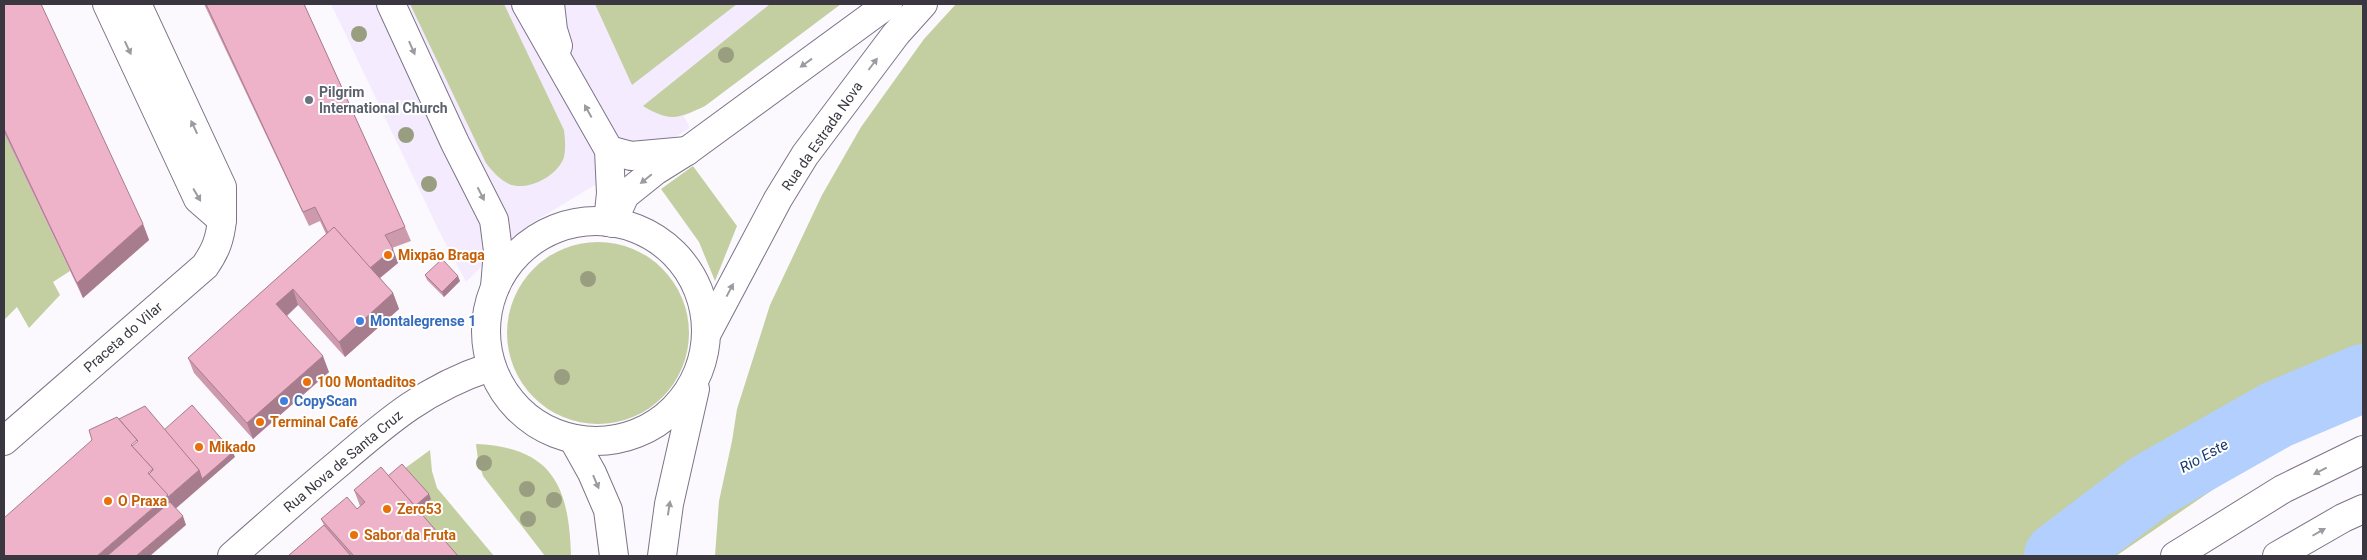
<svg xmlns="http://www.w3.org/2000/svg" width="2367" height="560" font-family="Roboto,sans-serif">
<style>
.built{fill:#f4ecfe}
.green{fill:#c3cfa1}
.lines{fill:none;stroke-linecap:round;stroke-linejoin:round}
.river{stroke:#b2cffe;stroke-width:68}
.minor-casing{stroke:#7d7488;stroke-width:30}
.major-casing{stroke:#7d7488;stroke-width:30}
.minor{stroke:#fff;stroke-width:28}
.major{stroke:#fff;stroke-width:28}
.tree{fill:#999e80}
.wall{fill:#cd9aad}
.shaded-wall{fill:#a77d8d}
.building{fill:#eeb3c9;stroke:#a77d8d}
.oneway{fill:#9d9ba0}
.worship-dot{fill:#6b7280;stroke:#fff;stroke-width:2}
.food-dot{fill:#e8710a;stroke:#fff;stroke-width:2}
.shop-dot{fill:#3f7fe0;stroke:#fff;stroke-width:2}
.labels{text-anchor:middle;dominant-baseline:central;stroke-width:4;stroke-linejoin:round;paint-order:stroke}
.worship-label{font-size:14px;font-weight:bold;fill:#5b616d;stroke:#fff;text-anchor:start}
.street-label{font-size:14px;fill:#3b3740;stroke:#fff}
.food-label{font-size:14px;font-weight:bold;fill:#c56008;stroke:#fff;text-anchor:start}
.shop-label{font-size:14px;font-weight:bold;fill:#366cbe;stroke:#fff;text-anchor:start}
.water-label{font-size:15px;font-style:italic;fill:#183870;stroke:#fff}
</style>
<rect width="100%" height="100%" fill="#fbf9fe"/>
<polygon class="built" points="331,4 841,4 705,106 684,116 690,128 527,226 500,248 466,282 438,229"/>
<g class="green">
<path d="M410,4h94l60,126c1,9 2,18 0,27 -6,19 -37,35 -55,27 -10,-5 -17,-13 -23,-21z"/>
<polygon points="595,4 737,4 632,85"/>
<path d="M770,4h71l-136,102c-28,13 -35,16 -62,0z"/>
<polygon points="956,4 2363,4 2363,409 2249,465 2116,556 715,556 719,501 732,441 737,409 770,305 822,195 861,127 924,39"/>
<polygon points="4,133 70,271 53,282 60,295 29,328 17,307 4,320"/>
<polygon points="693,166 737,226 715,281 699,242 661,189"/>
<circle cx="598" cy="333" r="91"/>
<path d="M476,444c77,3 93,43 95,112h-26l-62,-80 -5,-16z"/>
<polygon points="430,450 432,471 437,488 494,556 450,556 413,514 404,469"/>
</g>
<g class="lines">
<polyline class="river" points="2058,556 2149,487 2276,415 2363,378"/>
<defs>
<g id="minor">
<polyline points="107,4 198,199 222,220 222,187 137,4"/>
<polyline points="391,4 455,143 494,220 498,251 495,287"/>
<polyline points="526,4 609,150 611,193 608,222"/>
<polyline points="550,4 553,30 558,46"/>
<polyline points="609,150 631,156 687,151"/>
<path d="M4,441l201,-175c11,-16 15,-27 17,-46"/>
<path d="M232,556c35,-31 70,-62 106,-92 50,-43 88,-76 152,-97"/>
</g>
<g id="major">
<circle cx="596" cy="331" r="110"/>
<polyline points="612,223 625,195 655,171 687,151 888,4"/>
<polyline points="707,333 778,199 805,155 896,34 923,4"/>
<polyline points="573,439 592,473 608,510 614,556"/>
<polyline points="662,556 669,504 695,389"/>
<polyline points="2175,556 2283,489 2363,450"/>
<polyline points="2277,556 2343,518 2363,509"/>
</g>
</defs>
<use href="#minor" class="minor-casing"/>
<use href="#major" class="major-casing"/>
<use href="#minor" class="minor"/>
<use href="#major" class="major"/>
</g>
<g class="tree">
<circle cx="359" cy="34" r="8"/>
<circle cx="726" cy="55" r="8"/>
<circle cx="406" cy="135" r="8"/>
<circle cx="429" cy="184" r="8"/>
<circle cx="588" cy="279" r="8"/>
<circle cx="562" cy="377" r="8"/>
<circle cx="484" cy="463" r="8"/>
<circle cx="527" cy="489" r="8"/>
<circle cx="554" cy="500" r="8"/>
<circle cx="528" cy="519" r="8"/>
</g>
<g class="wall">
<polygon points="4,4 143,224 149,240 83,298 4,133"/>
<polygon points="204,4 304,4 405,227 411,241 392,248 398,263 380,278 393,293 399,309 345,357 298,305 287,316 329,372 253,439 194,373 188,358 326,234 320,221 309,226"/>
<polygon points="425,275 460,281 444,297 427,280"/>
<polygon points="388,476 431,499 418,510 458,556 288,556 324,525 321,519 357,509 360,506 354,490"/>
</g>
<g class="shaded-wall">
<polygon points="143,224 149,240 83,298 77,283"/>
<polygon points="393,249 398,263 375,282 370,268"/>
<polygon points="458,276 460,281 444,297 442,292"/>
<polygon points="293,289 298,305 282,320 276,304"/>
<polygon points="393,293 399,309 345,357 339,342"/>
<polygon points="323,356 329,372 253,439 247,423"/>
<polygon points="233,452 235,457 173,511 168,497 199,470"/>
<polygon points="429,494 431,499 413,514 411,509"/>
<polygon points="168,495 173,511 121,556 97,556"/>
<polygon points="183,516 186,525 150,556 136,556"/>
</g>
<g class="building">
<polygon points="4,4 41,4 143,224 77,283 4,129"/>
<polygon points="206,4 304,4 405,227 385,235 393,249 370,268 334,227 328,233 315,207 303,212"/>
<polygon points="334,227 393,293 339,342 293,289 276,304 323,356 247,423 188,358"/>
<polygon points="442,259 458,276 442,292 425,275"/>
<polygon points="192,405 233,452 202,479 199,470 164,430"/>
<polygon points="145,406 199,470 168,497 149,474 153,470 153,469 132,446 138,441 137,440 119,419"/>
<polygon points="117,417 137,440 131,445 153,469 148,473 168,495 97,556 4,556 4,518 92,440 89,430"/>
<polygon points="402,464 429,494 415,506 388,476"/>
<polygon points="381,467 458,556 354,556 321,519 347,497 357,509 365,502 354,490"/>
<polygon points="170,502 183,516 136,556 107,556"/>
<polygon points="324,525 351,556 288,556"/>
</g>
<defs><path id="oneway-solid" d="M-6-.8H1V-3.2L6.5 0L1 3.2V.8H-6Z" transform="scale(1.25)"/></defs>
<g class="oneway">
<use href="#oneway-solid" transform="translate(128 48) rotate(65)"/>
<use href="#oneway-solid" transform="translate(412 48) rotate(66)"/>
<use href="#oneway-solid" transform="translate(806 63) rotate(144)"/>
<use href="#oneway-solid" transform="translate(873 64) rotate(-53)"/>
<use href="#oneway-solid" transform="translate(588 111) rotate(-119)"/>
<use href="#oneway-solid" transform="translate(194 127) rotate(-115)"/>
<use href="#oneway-solid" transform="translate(646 179) rotate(141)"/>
<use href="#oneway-solid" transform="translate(481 194) rotate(63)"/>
<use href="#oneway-solid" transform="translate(197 195) rotate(60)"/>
<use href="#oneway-solid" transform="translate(730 290) rotate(-62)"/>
<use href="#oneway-solid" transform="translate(2320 471) rotate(153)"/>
<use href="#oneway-solid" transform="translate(596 482) rotate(67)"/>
<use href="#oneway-solid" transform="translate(669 508) rotate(-81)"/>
<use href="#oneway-solid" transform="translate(2319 532) rotate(-30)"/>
</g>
<circle class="worship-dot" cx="309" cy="100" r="5"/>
<g class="food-dot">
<circle cx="388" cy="255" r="5"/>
<circle cx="307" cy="382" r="5"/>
<circle cx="260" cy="422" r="5"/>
<circle cx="199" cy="447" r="5"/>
<circle cx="108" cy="501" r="5"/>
<circle cx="387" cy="509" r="5"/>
<circle cx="354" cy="535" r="5"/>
</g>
<g class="shop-dot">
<circle cx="360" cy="321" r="5"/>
<circle cx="284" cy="401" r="5"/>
</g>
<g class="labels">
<g class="worship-label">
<text x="319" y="92">Pilgrim<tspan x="319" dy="16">International Church</tspan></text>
</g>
<g class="street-label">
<text transform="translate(822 136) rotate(-55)">Rua da Estrada Nova</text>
<text transform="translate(123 337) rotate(-41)">Praceta do Vilar</text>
<text transform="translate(343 461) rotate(-40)">Rua Nova de Santa Cruz</text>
</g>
<g class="food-label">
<text x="398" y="255">Mixpão Braga</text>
<text x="317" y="382">100 Montaditos</text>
<text x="270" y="422">Terminal Café</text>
<text x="209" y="447">Mikado</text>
<text x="118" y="501">O Praxa</text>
<text x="397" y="509">Zero53</text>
<text x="364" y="535">Sabor da Fruta</text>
</g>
<g class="shop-label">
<text x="370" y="321">Montalegrense 1</text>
<text x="294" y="401">CopyScan</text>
</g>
<g class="water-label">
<text transform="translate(2204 456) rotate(-29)">Rio Este</text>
</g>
</g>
<rect width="2367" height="560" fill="none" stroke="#3b3740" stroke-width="10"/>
</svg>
